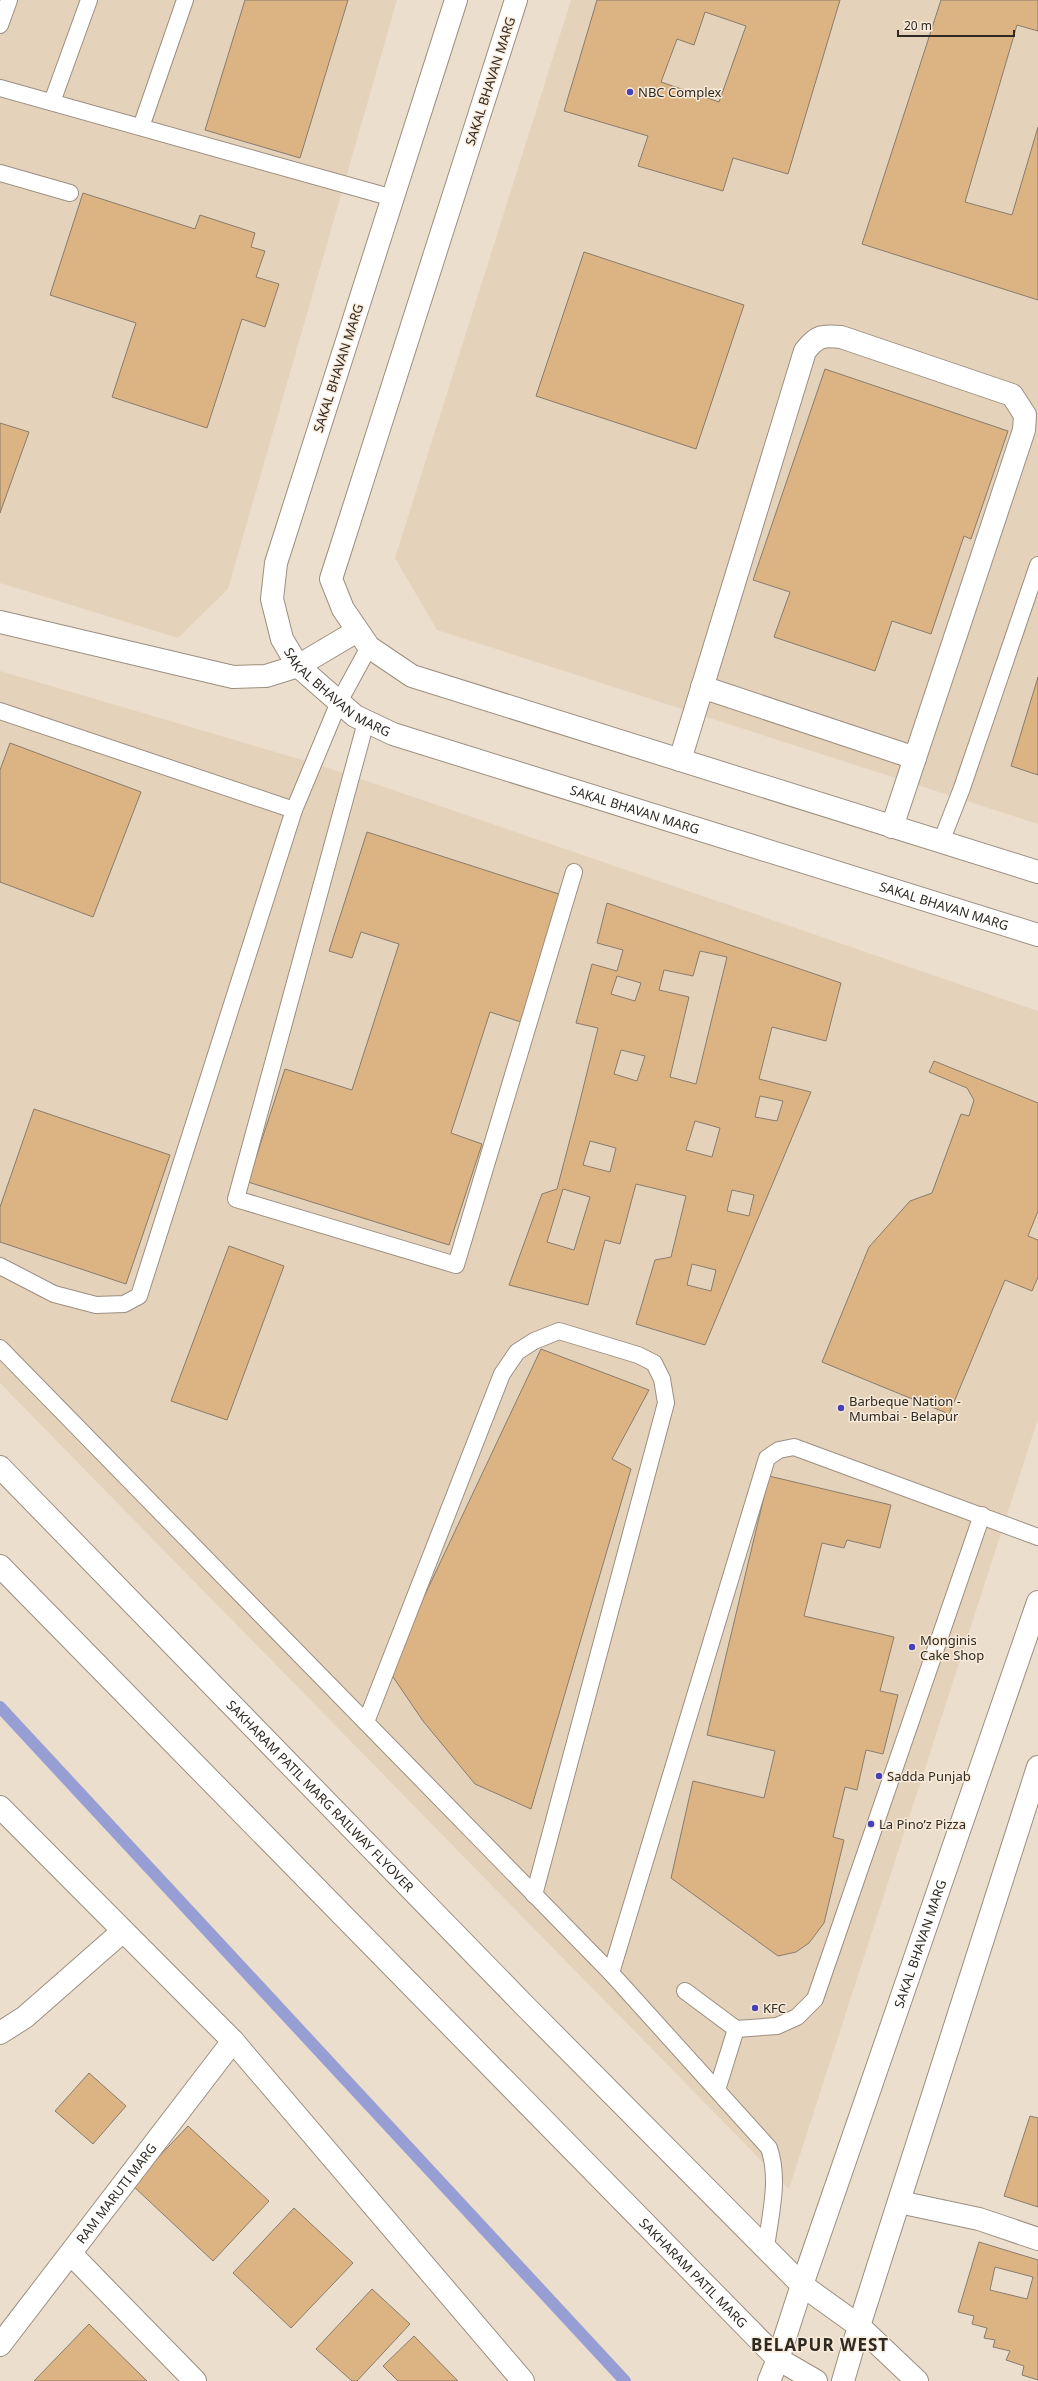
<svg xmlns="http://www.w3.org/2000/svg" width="1038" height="2381" font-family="'Noto Sans',sans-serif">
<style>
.built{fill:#e5d2bb}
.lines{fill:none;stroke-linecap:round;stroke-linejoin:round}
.stream{stroke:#979ed4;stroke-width:12}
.building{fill:#dcb483;stroke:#897c6d;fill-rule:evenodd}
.service-casing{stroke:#9c8f80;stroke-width:18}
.minor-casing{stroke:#9c8f80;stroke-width:24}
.secondary-casing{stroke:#9c8f80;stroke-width:24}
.primary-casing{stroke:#9c8f80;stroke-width:24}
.service{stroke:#fff;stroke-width:16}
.minor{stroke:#fff;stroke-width:22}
.secondary{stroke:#fff;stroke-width:22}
.primary{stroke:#fff;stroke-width:22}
.poi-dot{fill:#4741b7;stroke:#f9ebda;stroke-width:1.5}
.labels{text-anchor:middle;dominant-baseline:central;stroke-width:3;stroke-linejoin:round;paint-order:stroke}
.street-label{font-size:13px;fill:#2e2922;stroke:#f9ebda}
.poi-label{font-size:13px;fill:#2e2922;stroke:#f9ebda;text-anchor:start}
.district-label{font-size:17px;font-weight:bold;letter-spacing:1px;fill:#2e2922;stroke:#f9ebda}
</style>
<rect width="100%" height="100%" fill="#ecdecd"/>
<g class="built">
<polygon points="0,0 397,0 228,589 178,638 0,583"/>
<polygon points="571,0 1038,0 1038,824 437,630 395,558"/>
<polygon points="0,671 323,766 1038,1011 1038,1419 789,2189 0,1383"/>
</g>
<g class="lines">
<polyline class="stream" points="0,1707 625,2381"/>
</g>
<g class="building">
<polygon points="245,0 348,0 300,158 205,130"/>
<path d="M597,0h243l-52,174 -55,-16 -10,33 -85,-25 10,-30 -84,-25zM705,12l41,14 -27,76 -58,-20 16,-43 17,6z"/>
<polygon points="941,0 1038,0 1038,31 1017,25 965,202 1012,215 1038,127 1038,300 862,244"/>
<polygon points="83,193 195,229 200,215 255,233 251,247 265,251 256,277 279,284 265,327 242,319 207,428 112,397 136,323 50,295"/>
<polygon points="584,252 744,305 696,449 536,396"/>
<polygon points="825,369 1008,431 971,539 964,536 931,634 892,621 875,671 774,637 790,592 753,580"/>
<polygon points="0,423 29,432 0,513"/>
<polygon points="1038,677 1038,775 1011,766"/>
<polygon points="10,743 141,792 93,917 0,882 0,770"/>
<polygon points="367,832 562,895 521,1022 490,1012 451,1133 482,1144 449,1245 248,1182 285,1069 352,1090 399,944 361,932 352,958 329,951"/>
<path d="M607,903l234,80 -15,58 -54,-14 -13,52 52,13 -106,253 -69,-21 19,-64 16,-3 15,-61 -50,-12 -16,60 -15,-4 -17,65 -79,-20 33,-91 15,-5 21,-80 20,-81 -22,-5 16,-59 25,7 6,-21 -26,-7zM700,951l27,6 -31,127 -26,-7 19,-80 -30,-7 5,-20 29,6zM617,976l24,7 -6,18 -24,-7zM621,1050l24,6 -8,25 -23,-7zM760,1096l23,5 -6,20 -22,-4zM695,1121l25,7 -8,29 -26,-7zM590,1141l26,7 -6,24 -27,-7zM563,1189l27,8 -16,53 -27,-8zM732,1190l22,5 -5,21 -22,-5zM692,1264l24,6 -5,21 -24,-6z"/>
<polygon points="934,1061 1038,1103 1038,1211 1028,1236 1038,1240 1038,1277 1032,1291 1005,1280 949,1414 822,1362 869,1247 910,1201 932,1193 961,1114 969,1116 974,1100 967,1088 929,1072"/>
<polygon points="34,1109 170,1155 126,1284 0,1242 0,1207"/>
<polygon points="229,1246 284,1266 227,1420 171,1401"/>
<polygon points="541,1349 649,1390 612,1459 631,1469 531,1809 475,1784 423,1721 389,1671"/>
<polygon points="769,1476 891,1505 880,1548 847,1540 844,1548 822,1543 804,1616 894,1637 880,1691 898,1695 883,1754 866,1750 857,1790 845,1787 833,1837 844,1840 824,1923 809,1943 796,1952 778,1956 671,1878 693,1781 764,1798 775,1751 707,1735"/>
<polygon points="89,2073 126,2106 93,2144 55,2111"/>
<polygon points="1030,2116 1038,2118 1038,2207 1004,2196"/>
<polygon points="188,2126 269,2201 213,2261 132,2185"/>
<polygon points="294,2208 353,2263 291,2328 233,2273"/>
<path d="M979,2242l59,18v120l-16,-5 2,-9 -18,-6 4,-9 -17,-4 2,-7 -11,-2 3,-10 -15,-4 2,-8 -16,-4zM995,2267l38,10 -6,22 -37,-9z"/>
<polygon points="372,2289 410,2324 357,2381 352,2381 316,2349"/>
<polygon points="89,2324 147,2381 34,2381"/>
<polygon points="414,2336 458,2381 398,2381 383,2366"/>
</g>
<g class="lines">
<defs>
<g id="service">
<polyline points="0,25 9,0"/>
<polyline points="0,88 393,198"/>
<polyline points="52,102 89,0"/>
<polyline points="141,127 185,0"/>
<polyline points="0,173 70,193"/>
<polyline points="0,711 294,810"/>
<polyline points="366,722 236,1199 456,1265 574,872"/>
<polyline points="941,842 962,788 1038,565"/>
<polyline points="0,1266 54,1294 96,1305 124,1304 139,1296 294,810 339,702 369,647"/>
<path d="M0,1348l611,625 158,175c11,32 1,67 -3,100"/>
<polyline points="366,1722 502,1374 517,1352 534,1341 559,1331 638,1355 654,1363 662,1379 666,1403 534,1895"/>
<polyline points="611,1973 767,1458 779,1450 794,1447 1038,1537"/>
<polyline points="685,1991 736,2029 777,2026 797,2017 815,1999 982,1515"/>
<polyline points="717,2090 736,2029"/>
</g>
<g id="minor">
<polyline points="0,622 233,677 266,676 298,666 357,631"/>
<polyline points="702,687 915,758"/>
<path d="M680,760l125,-409c12,-15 17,-16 36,-14l171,58 13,20 -1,15 -132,397"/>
<polyline points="0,1807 233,2041 523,2381"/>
<polyline points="0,2033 25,2017 123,1931"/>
<polyline points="899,2202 979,2219 1038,2239"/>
<polyline points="71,2254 195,2381"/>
<polyline points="859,2326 917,2381"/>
<path id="s1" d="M0,2345l233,-304"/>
</g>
<g id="secondary">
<path id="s2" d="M456,0l-180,563 -4,36 10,40 16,27 57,50 38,18 645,201"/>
<polyline points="516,0 331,579 343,609 369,647 412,676 1038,872"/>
<path id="s3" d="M802,2285l236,-683"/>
<polyline points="859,2326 1038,1767"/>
</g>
<g id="primary">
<path id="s4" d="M0,1467l526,540 276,278 57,41 -16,55"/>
<path id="s5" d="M0,1566l778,793 38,22"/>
<polyline points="769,2381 778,2359 802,2285"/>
</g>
</defs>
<use href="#service" class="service-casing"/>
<use href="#minor" class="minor-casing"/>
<use href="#secondary" class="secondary-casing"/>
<use href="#primary" class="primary-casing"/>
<use href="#service" class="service"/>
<use href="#minor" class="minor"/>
<use href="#secondary" class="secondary"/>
<use href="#primary" class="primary"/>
</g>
<g class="poi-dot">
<circle cx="630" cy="92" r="4"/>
<circle cx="841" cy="1408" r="4"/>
<circle cx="912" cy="1647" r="4"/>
<circle cx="879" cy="1776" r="4"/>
<circle cx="871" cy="1824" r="4"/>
<circle cx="755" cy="2008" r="4"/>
</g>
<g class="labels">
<g class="street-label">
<text transform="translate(490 81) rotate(-72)">SAKAL BHAVAN MARG</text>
<text transform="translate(338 368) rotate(-72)">SAKAL BHAVAN MARG</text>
<text stroke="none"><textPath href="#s2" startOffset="747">SAKAL BHAVAN MARG</textPath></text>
<text stroke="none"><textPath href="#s2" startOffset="1071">SAKAL BHAVAN MARG</textPath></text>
<text stroke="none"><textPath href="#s2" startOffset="1395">SAKAL BHAVAN MARG</textPath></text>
<text stroke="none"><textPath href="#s4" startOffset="459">SAKHARAM PATIL MARG RAILWAY FLYOVER</textPath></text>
<text stroke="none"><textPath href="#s3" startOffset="361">SAKAL BHAVAN MARG</textPath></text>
<text stroke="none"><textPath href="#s1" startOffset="191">RAM MARUTI MARG</textPath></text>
<text stroke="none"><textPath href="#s5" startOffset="990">SAKHARAM PATIL MARG</textPath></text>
</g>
<g class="poi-label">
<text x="638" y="92">NBC Complex</text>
<text x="849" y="1401">Barbeque Nation -<tspan x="849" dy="15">Mumbai - Belapur</tspan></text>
<text x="920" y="1640">Monginis<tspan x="920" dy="15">Cake Shop</tspan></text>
<text x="887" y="1776">Sadda Punjab</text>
<text x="879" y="1824">La Pino’z Pizza</text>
<text x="763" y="2008">KFC</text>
</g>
<g class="district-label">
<text x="820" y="2344">BELAPUR WEST</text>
</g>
</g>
<path d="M898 30v6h116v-6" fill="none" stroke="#2e2922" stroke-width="2"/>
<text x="904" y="30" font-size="12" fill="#2e2922" stroke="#f9ebda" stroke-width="3" paint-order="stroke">20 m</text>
</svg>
